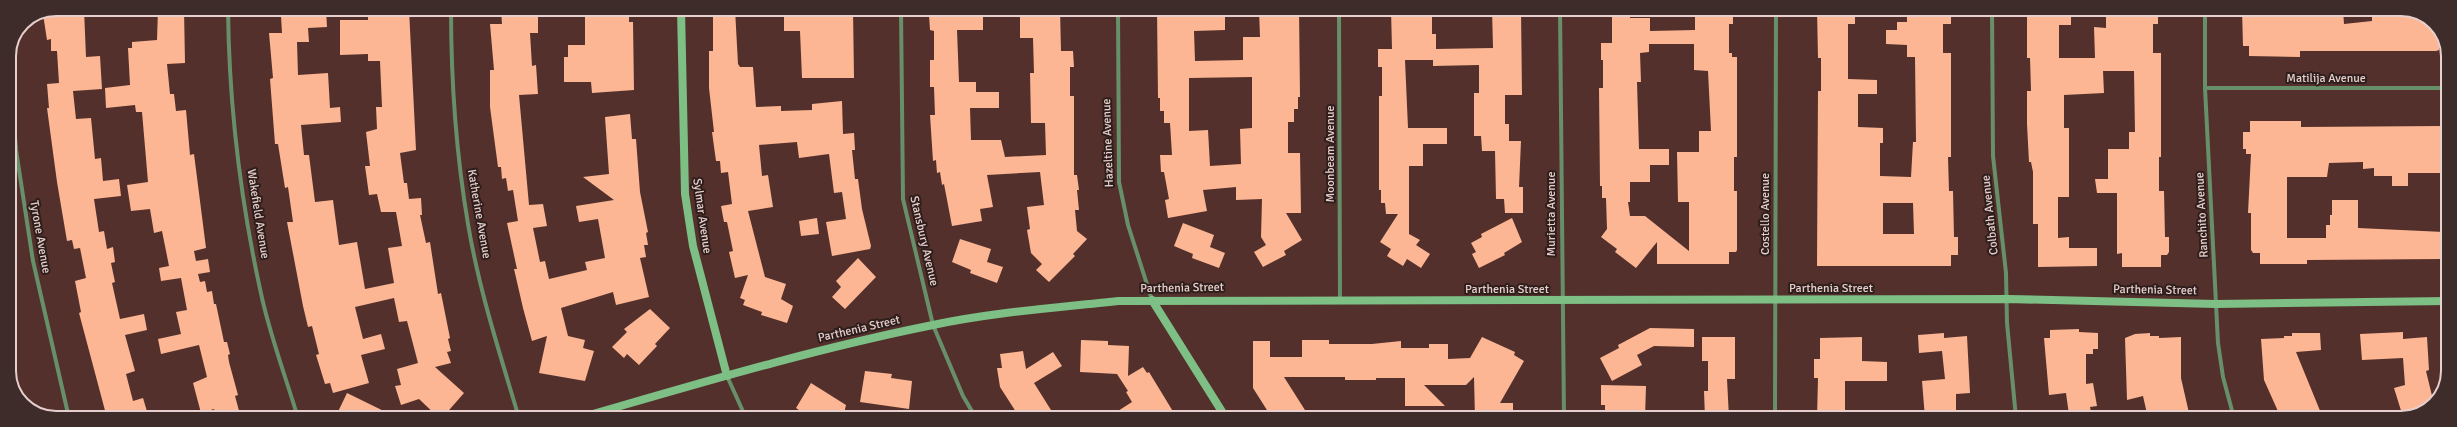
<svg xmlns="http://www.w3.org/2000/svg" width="2457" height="427" font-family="Signika,sans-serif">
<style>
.building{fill:#fdb693;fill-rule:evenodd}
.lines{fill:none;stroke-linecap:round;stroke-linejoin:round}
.street{stroke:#67906a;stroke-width:4}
.secondary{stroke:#7dbf84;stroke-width:8}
.labels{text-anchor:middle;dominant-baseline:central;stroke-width:4;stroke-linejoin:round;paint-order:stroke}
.street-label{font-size:12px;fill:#e6cfcc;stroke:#2e1e1c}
.rim{fill:none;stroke:#e6cfcc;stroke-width:2}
</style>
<rect width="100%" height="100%" fill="#53302c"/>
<g class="building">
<polygon points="84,9 86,57 100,56 102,89 73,91 76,119 91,118 95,159 101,158 103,181 119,179 121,196 94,199 99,232 104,231 107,249 113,247 115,262 111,263 115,282 112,283 120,319 144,314 147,330 125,335 135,371 126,374 133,401 143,398 149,418 107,418 79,313 81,312 75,281 86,278 80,248 74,249 72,240 67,241 57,182 47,108 49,108 47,84 59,83 57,51 51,51 51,39 47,40 43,14 53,10"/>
<polygon points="158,9 184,9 185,63 167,64 170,94 174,94 176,111 186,110 190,155 194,154 206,248 194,251 196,261 208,259 210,272 198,274 200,282 205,281 207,292 212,291 214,304 216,304 224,342 227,342 230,354 228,355 229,362 238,395 235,396 241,418 217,418 214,409 201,413 193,383 207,377 199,345 161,354 158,339 181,334 176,312 187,310 181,278 161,281 159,268 169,266 162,231 154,233 150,209 131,211 127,185 148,182 142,112 136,112 135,105 106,108 105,88 130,85 128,48 132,48 132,42 157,40"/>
<polygon points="284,9 326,9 327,27 308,28 309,42 297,42 298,75 328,73 330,108 340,107 341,122 301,125 304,155 309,155 315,202 333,200 339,245 357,242 365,289 394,283 388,248 402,246 396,212 381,212 377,194 369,195 365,166 370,166 366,132 377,129 376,107 382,107 380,61 368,61 368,54 340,55 340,20 368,20 368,9 409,9 416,150 400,153 404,183 407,183 409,199 421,198 422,215 420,215 426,243 430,242 438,294 441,293 450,338 448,339 451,351 447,352 451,363 435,367 464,393 443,417 440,415 438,417 419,399 401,405 395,386 401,385 397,369 418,363 407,321 399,322 394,298 355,307 363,339 381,334 385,349 361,355 369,383 333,393 330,383 325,384 316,355 319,354 312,326 308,327 303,306 287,222 293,222 288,187 285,188 278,144 275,144 270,79 273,78 269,33 282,33 281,16 284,16"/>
<polygon points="501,9 538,9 538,33 530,33 532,66 536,65 538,94 519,95 529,205 543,204 547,226 533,228 540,262 545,261 549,279 587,270 585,262 605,258 598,219 579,222 576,206 614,200 583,177 609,174 605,117 630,114 632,139 636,139 640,192 648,232 646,233 648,245 644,245 646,257 640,258 649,297 616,305 613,292 561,308 568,336 585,340 583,348 594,351 585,381 539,373 547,336 532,341 523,308 514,269 517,269 507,223 518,221 513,190 508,191 506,178 502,179 501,167 498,167 490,107 490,70 494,70 490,24 502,24"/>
<polygon points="585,9 629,9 629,22 633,22 634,90 592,93 591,82 564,82 564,57 568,57 568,45 585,45"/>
<polygon points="713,9 735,9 738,64 740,67 753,67 756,107 781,106 781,111 812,110 812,104 842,101 843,134 854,133 855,150 852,150 855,179 858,179 862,209 871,246 870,249 832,256 826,222 846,219 842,192 834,193 829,154 799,158 797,142 759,145 762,176 768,175 773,207 748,211 765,277 786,284 781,299 793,306 787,323 761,315 762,312 743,305 745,300 740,298 748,275 735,278 729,252 733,251 727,222 724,222 721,206 732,204 728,172 721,173 720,161 716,161 712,132 714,132 709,88 709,51 713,51"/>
<polygon points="788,9 853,9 854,78 802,78 800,31 784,31 784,15 788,15"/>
<polygon points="932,9 965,9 965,14 983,14 983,30 957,30 959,82 976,82 976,92 999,92 999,108 970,108 971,140 1001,140 1005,157 1046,155 1045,123 1031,123 1030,73 1034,73 1033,38 1020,38 1020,9 1060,9 1061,51 1073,51 1074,67 1070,67 1070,96 1074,96 1074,175 1077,175 1079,190 1077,190 1079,210 1075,210 1077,231 1087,239 1073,254 1075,256 1049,282 1036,270 1042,264 1031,253 1027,230 1030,229 1027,207 1044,205 1040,172 987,175 993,207 980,209 982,221 952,226 944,184 942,185 940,172 937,173 936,160 933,161 930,115 935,115 934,87 930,87 930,60 934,60 934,31 930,30 929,15 932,15"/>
<path d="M1157,9h37v4l31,-1v18l-31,1 1,30 48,-1v-23h17l-1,-28h40l1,88h-2v12h-4v13h-6v31h12l1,60h-15l16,27 -18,11 2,4 -23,12 -9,-15 12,-7 -5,-8 1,-38 -26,1v-13l-33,3 4,21 -39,7 -3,-18 4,-1 -5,-27h-3l-1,-17h12l-2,-32h-6v-12h-4v-13h-2zM1252,77v51l-12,1 1,35 -31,2 -2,-36 -19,1v-53z"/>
<polygon points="1391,9 1432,11 1432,34 1436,34 1436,49 1493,48 1492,9 1521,9 1522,95 1505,95 1505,124 1509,124 1509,141 1521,141 1519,187 1523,187 1523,213 1505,213 1504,199 1496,199 1495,151 1482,151 1481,136 1474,136 1474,93 1479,93 1479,65 1433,66 1433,60 1405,60 1408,128 1447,128 1447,144 1423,144 1423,166 1409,166 1409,234 1420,240 1416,245 1430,254 1421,268 1407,259 1403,266 1387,256 1391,249 1380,242 1398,214 1386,214 1385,203 1381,203 1381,190 1379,190 1379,96 1382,96 1382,67 1378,67 1378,49 1392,49"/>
<path d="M1612,9h18v9h20v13l45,-1v-21h38v15h-4v29h3v4h5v100h-3v34h3v59l-1,2h-7v12h-72v-22l-21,26 -21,-16 2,-3 -16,-12 6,-8 -1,-31h-4v-12h-2l-1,-98h4v-28h-2v-17h11zM1649,44h45v26l14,1 3,60h-12v21h-22l1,50h11v49l-44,-35h-15l-2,-14h2v-20h20v-17h19v-16h-30l-2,-67h4l-1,-29 9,-1z"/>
<path d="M1817,9h38v15h-7v55l29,1v14h-19v33l25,1v15h-3v33l31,1 2,-35h3l-1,-85h-8v-12l-21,-1v-14h11v-8h10v-13h44v15h-8v29h8v104h-3l1,34h4l1,46h4v18h-7v11h-134l1,-175h3v-33h-3zM1883,203h30l1,31h-31z"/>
<polygon points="2027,9 2071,9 2071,25 2059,25 2059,58 2095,58 2094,27 2106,28 2106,9 2158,9 2158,24 2153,24 2153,53 2161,53 2161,157 2159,157 2159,191 2164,191 2165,237 2169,237 2169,252 2167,255 2161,255 2161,267 2122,267 2122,253 2117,254 2117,193 2097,193 2095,179 2108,179 2108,149 2129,149 2129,132 2135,132 2134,71 2103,71 2104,93 2064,95 2064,128 2069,128 2069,197 2058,197 2058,238 2069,237 2069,248 2097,248 2097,266 2038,267 2038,224 2033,224 2033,172 2031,162 2029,162 2027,124 2027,91 2031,91 2030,58 2027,58"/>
<polygon points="2242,9 2343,9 2344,24 2372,21 2372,15 2420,16 2435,23 2446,47 2439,47 2439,50 2436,51 2300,51 2300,57 2249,56 2249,46 2243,46"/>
<polygon points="2250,121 2301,121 2301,127 2443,126 2444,173 2408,173 2408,186 2392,186 2392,176 2374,176 2374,168 2363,169 2363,162 2329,163 2327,177 2287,177 2287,238 2326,238 2326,225 2330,225 2330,215 2332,215 2332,200 2358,200 2358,228 2444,232 2444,259 2307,260 2307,264 2260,264 2260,253 2253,253 2251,250 2251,213 2248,213 2251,154 2246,154 2246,149 2243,149 2243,132 2250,132"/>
<polygon points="817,218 819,234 801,236 799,221"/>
<polygon points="1512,218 1522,242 1504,253 1505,255 1479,268 1472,254 1476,252 1471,243 1482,237 1481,234"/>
<polygon points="1183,223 1214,235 1210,247 1225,253 1219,268 1192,258 1193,254 1174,246"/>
<polygon points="960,239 991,249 987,262 1003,267 997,283 970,273 971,270 952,262"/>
<polygon points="858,258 876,277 845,309 832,297 841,287 836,281"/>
<polygon points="650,309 670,328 655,344 657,346 639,365 627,354 624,358 612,347 627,332 624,329"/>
<polygon points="1650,328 1694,329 1694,347 1654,346 1637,355 1642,365 1612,381 1600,358 1619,348 1618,345"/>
<polygon points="2079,329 2079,332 2098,333 2098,349 2093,349 2093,354 2086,354 2086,384 2093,383 2097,406 2090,407 2091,412 2069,415 2066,393 2049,395 2044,338 2050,338 2050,330"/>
<polygon points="2403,332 2403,339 2427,337 2429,370 2426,371 2434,404 2432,406 2403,417 2394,388 2405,385 2403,358 2362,360 2360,334"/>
<polygon points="1944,333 1944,338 1967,336 1970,393 1956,394 1956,415 1925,418 1922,381 1945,379 1942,351 1919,353 1918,335"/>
<polygon points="2150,333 2150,336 2159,336 2159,338 2181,337 2181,378 2189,413 2164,418 2148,418 2143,396 2127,400 2125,338 2135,334"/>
<polygon points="2292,333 2320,333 2321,350 2296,352 2323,418 2281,418 2264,380 2261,339 2284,338 2284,336 2292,336"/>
<polygon points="1482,337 1515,352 1514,355 1524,361 1500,403 1513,403 1513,418 1475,418 1474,377 1466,385 1424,385 1445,406 1405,406 1405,378 1376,378 1376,380 1345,380 1345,377 1284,377 1310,418 1272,418 1253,388 1253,341 1270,341 1270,357 1302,357 1302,340 1329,340 1329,344 1372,344 1401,341 1401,348 1429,348 1429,344 1448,344 1448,359 1470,358"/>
<polygon points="1702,337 1735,337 1735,379 1727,379 1729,418 1705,418 1704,391 1708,391 1708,361 1702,361"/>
<polygon points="1862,337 1862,361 1887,362 1887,381 1845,381 1845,412 1842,412 1842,415 1833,415 1833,418 1817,418 1818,378 1814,378 1814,359 1820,359 1820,338"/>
<polygon points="1081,340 1108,341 1108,345 1129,346 1128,376 1143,367 1147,373 1149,372 1177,418 1107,418 1132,402 1126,392 1128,391 1117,374 1080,372"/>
<polygon points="1023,351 1026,369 1053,352 1062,366 1034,383 1056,418 1020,418 1000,387 997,368 1002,368 1000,354"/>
<polygon points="865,371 892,374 891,378 912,381 909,409 860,402"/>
<polygon points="811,383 846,405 843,418 794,418 799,410 796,408"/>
<polygon points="1601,385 1646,386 1645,418 1605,418 1605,405 1601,405"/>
<polygon points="347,393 398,418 335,418"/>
</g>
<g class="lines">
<g class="street">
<path d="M228,9c1,97 13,195 34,289 9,40 24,80 36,120"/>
<path d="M451,9c0,72 5,144 17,215 11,66 32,130 51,194"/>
<polyline points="901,9 903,199 933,325 963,396 976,418"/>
<polyline points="1118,9 1119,182 1128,225 1152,300"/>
<polyline points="1339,9 1340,300"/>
<polyline points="1560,9 1564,418"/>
<polyline points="1992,9 1993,156 2006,273 2007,323 2016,418"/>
<polyline points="2205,9 2205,88 2218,343 2223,377 2234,418"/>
<polyline points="9,58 16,150 33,261 69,418"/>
<polyline points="2205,88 2448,88"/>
<polyline points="727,376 746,418"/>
<polyline points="1775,418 1776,9"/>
</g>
<g class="secondary">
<polyline points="681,9 685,194 693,246 727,376"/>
<polyline points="1152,300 1226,418"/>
<path d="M579,418c118,-34 234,-69 354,-93 61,-13 123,-17 185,-24l890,-2 208,5 232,-3"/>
</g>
</g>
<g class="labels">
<g class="street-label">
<text x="2326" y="78">Matilija Avenue</text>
<text transform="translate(1108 143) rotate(-92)">Hazeltine Avenue</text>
<text transform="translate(1330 154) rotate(-90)">Moonbeam Avenue</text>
<text transform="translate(258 214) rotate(81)">Wakefield Avenue</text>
<text transform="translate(479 214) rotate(80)">Katherine Avenue</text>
<text transform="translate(1551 214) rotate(-90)">Murietta Avenue</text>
<text transform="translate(1765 214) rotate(-90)">Costello Avenue</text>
<text transform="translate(1990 215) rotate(-96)">Colbath Avenue</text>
<text transform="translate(2202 215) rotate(-93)">Ranchito Avenue</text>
<text transform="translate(702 216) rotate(82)">Sylmar Avenue</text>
<text transform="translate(40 237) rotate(80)">Tyrone Avenue</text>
<text transform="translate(924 241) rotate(77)">Stansbury Avenue</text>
<text transform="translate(1182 288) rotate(-1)">Parthenia Street</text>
<text x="1831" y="288">Parthenia Street</text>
<text x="1507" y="289">Parthenia Street</text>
<text transform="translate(2155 290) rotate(1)">Parthenia Street</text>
<text transform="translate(859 329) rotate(-13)">Parthenia Street</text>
</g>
</g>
<path d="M0 0H2457V427H0ZM56 16H2401A40 40 0 0 1 2441 56V371A40 40 0 0 1 2401 411H56A40 40 0 0 1 16 371V56A40 40 0 0 1 56 16Z" fill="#3d2c2a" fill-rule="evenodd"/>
<path class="rim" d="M56 16H2401A40 40 0 0 1 2441 56V371A40 40 0 0 1 2401 411H56A40 40 0 0 1 16 371V56A40 40 0 0 1 56 16Z"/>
</svg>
